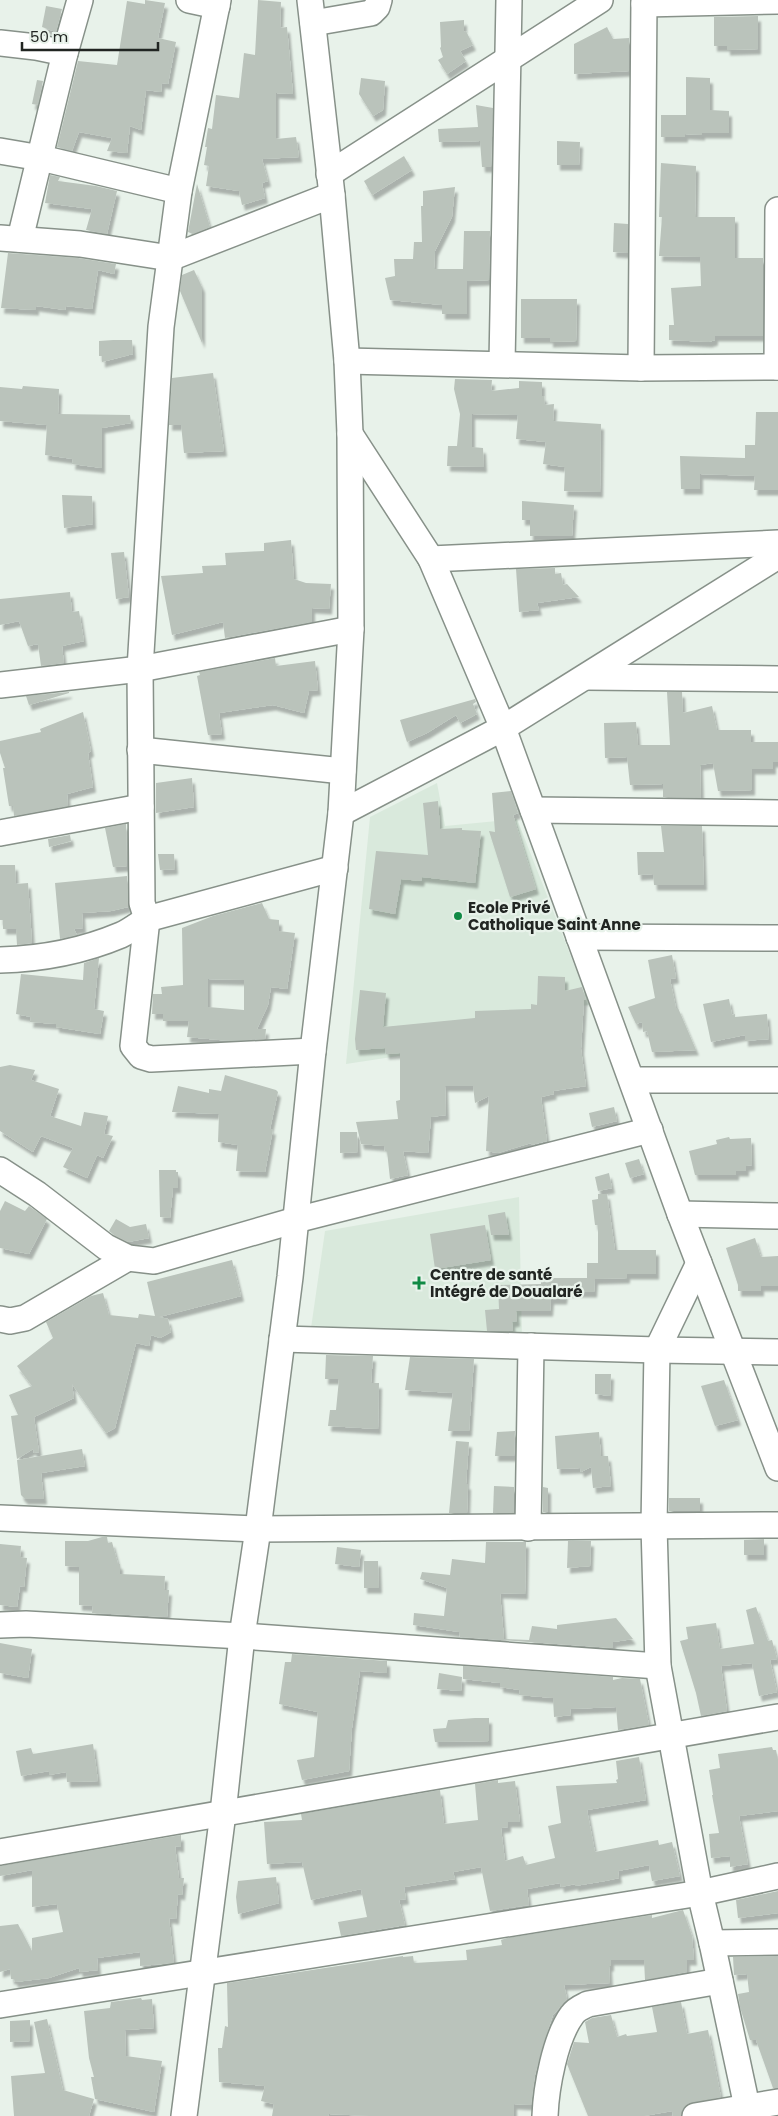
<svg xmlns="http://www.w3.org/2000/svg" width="778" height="2116" font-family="Poppins,sans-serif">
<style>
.built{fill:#d9e9dc}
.building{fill:#bac3bb;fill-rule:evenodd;filter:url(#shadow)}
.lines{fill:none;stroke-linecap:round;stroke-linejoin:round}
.minor-casing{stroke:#879189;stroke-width:28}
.minor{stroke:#fff;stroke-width:25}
.poi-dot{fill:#118a45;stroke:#e8f2ea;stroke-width:2}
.labels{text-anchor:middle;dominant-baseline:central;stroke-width:4.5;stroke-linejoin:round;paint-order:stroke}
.poi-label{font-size:15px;font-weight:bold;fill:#212522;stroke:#e8f2ea;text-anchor:start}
</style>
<defs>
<filter id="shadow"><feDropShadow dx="3" dy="5.5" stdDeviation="1" flood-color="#0004"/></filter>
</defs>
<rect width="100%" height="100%" fill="#e8f2ea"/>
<g class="built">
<polygon points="437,783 445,826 517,819 590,1005 549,1009 542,1034 346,1064 370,817"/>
<polygon points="519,1197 522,1340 310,1335 325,1231"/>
</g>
<g class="building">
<polygon points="145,0 165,3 158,38 176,42 168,84 162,83 161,92 146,90 141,130 130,126 127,153 107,151 112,138 79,132 72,151 57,147 78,61 117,65 127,1 145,4"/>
<polygon points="258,0 281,2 280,28 287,27 293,94 276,93 276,139 296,137 299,157 262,159 268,181 262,183 265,198 242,205 239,191 206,186 209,166 204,165 207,147 205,147 208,128 212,129 216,95 239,98 244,53 255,55"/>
<polygon points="46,6 62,9 56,32 42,27"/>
<polygon points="758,16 758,49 727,50 727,46 714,46 714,17"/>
<polygon points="464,20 464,32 466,31 473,45 460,51 466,61 447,74 438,60 443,57 440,48 441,47 440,22"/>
<polygon points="607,27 613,39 629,38 629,71 574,74 574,44"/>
<polygon points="686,77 710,78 710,110 729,111 729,133 702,133 702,135 685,134 685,137 661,137 661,115 686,115"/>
<polygon points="361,78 385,81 383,110 373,116 359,94"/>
<polygon points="37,80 43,81 38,105 32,104"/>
<polygon points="476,105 493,108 491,167 482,167 480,141 439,142 438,129 478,127"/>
<polygon points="557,141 580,142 579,165 557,165"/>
<polygon points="404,156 412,170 372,195 364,181"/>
<polygon points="661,163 696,166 695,217 735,217 735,258 763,258 763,336 715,336 715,340 709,342 669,340 669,325 674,325 671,288 701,286 700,257 659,256 662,217 659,217"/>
<polygon points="50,175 60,177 58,181 96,186 117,191 107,234 86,230 92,209 45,203"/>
<polygon points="197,184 210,227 193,234 188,232"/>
<polygon points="455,187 452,217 435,251 434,269 463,269 464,231 490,231 489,280 467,281 467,314 442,314 442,305 390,300 385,278 395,276 394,259 413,259 414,242 422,242 421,206 423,206 423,191"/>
<polygon points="614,223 628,224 628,253 613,252"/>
<polygon points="8,253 78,258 116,264 114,274 98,270 92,309 66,306 65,310 36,306 36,310 1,308"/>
<polygon points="194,270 202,287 202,343 180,291 182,275"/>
<polygon points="521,299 577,299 576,341 550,342 550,338 521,338"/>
<polygon points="113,340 132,340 133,354 102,362 102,356 99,356 99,341"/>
<polygon points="213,373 224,451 184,453 181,425 169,425 172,378"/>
<polygon points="455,379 492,380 491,391 519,388 519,381 542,382 542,396 544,396 545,405 554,404 553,421 601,424 600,492 564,491 565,467 543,464 546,442 516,439 518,415 472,414 472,447 483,448 484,467 447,466 448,446 457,446 460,414 454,389"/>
<polygon points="23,386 59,389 58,414 130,415 131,423 102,428 102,468 72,464 73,459 45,455 47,425 0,421 0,387 22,389"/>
<polygon points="756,412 778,412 778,490 754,490 755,476 700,474 700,489 681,489 680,456 745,458 745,445 755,445"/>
<polygon points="62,495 92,496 93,524 64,528"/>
<polygon points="522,501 574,505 572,536 530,536 530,520 522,520"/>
<polygon points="291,540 294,579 306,583 331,584 329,609 312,608 312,622 225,638 223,622 172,635 161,576 203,573 202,566 226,565 225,553 264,551 264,543"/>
<polygon points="124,552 129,597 116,599 111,553"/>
<polygon points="555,568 555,574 561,573 563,585 567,584 579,597 537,603 539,610 519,612 516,569"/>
<polygon points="70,592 72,612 79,611 84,641 62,646 64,663 41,666 38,644 28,646 19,621 0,625 0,599"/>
<polygon points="275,658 276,666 315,661 318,690 309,691 304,713 273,705 219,713 222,734 208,735 197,676 200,675 199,672"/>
<polygon points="69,692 69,693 29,705 26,696"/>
<polygon points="667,692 682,692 683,713 712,706 717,730 751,730 751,742 778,742 778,762 773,762 773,769 752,769 752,790 718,791 713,763 700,765 701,798 663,797 663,784 630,785 627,757 605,758 604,723 636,722 638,745 670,745"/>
<polygon points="475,699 476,702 473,704 477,714 460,723 456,715 427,733 407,742 400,720"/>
<polygon points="83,712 91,751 88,753 93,787 67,794 68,806 14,816 13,806 9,806 3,768 5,768 0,753 0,741 41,732 40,729"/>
<polygon points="192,778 194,807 156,813 156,783"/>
<polygon points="511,791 518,813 513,815 536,889 510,897 489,831 495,832 492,793"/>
<polygon points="438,801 440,829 462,828 462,830 481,831 475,883 422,877 421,881 401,879 395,914 369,909 376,851 428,855 423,803"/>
<polygon points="126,824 127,866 113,867 105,828"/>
<polygon points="661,826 702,826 704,885 654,885 653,874 638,875 637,852 664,852"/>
<polygon points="70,835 71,841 49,847 48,839"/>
<polygon points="158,854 174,854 175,869 160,870"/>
<polygon points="0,865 15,865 16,884 28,883 32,943 17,945 16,929 3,929 3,920 0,920"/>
<polygon points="127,876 128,907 111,911 82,913 83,928 74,929 77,935 60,939 55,883"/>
<path d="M262,903l7,16 10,1v11l16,2 -8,56 -16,-2 -3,18 -11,24h9l-1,10 -35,2 -43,-4 2,-16h-26v-7h-11l1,-20h9l-1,-7 22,-2 -1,-57 31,-12zM208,979l36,1v30l-36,-3z"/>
<polygon points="672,955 676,978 670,979 676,1008 678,1008 696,1050 652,1052 647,1031 643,1032 642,1022 636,1024 628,1007 655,998 648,960"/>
<polygon points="99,958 94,1009 104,1011 100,1034 56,1027 56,1024 30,1022 31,1017 16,1014 21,974 83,980 84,963"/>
<polygon points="538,976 565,977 565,991 582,987 586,1000 584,1000 581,1049 586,1086 553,1091 554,1094 541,1097 547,1141 531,1145 531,1143 498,1153 486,1151 489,1096 475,1103 473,1086 445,1086 446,1115 431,1117 428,1153 403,1151 408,1175 390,1179 387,1151 385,1151 384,1146 361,1144 356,1122 398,1119 396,1101 400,1100 400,1053 386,1054 385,1048 356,1050 355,1039 360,990 386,993 383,1027 475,1018 475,1011 531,1009 531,1004 537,1005"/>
<polygon points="729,999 732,1015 735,1014 735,1017 767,1014 769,1039 745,1041 745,1035 711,1042 703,1004"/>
<polygon points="10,1065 35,1070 31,1080 59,1089 50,1116 81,1126 84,1112 108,1116 104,1134 113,1136 103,1158 97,1155 87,1178 63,1167 73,1148 41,1136 33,1152 0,1131 0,1067"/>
<polygon points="225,1075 276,1090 278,1092 270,1129 273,1129 265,1172 236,1171 238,1145 218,1142 219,1114 172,1112 178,1086 209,1093 209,1089 221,1091"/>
<polygon points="614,1107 617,1121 592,1127 589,1113"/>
<polygon points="340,1132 357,1132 358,1152 340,1153"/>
<polygon points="729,1137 730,1139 751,1138 752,1165 746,1166 746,1171 736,1171 736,1175 695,1175 689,1151 717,1144 716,1140"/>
<polygon points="639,1159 644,1174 630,1178 625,1163"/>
<polygon points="159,1170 176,1170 176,1172 178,1172 178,1188 173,1188 170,1218 160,1217"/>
<polygon points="609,1173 612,1188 598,1191 595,1177"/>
<polygon points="598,1194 607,1194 615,1250 656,1250 656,1274 627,1274 627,1278 595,1279 594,1292 565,1292 564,1299 551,1299 550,1311 516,1311 517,1321 512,1322 513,1331 487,1331 485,1310 499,1309 498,1285 541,1284 541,1278 587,1278 587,1263 598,1263 598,1225 595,1225 592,1200 598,1199"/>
<polygon points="5,1201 25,1211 29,1206 47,1219 29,1254 0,1248 0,1211"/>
<polygon points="505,1212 509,1235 491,1235 488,1215"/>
<polygon points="116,1219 130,1227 146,1224 149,1238 128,1242 114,1235 109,1231"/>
<polygon points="485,1225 491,1260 435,1269 430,1234"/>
<polygon points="755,1238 761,1257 778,1256 778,1286 761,1286 761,1291 738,1291 738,1285 726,1248"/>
<polygon points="232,1260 241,1296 159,1317 168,1319 171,1332 160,1338 151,1335 149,1346 136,1343 115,1428 106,1433 72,1384 74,1398 34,1417 39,1452 34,1453 33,1449 17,1459 11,1416 18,1415 9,1395 32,1386 17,1366 53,1338 46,1322 91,1296 103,1293 109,1315 138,1318 139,1314 155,1316 147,1282"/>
<polygon points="326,1355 373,1356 371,1383 379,1383 378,1429 328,1426 330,1410 336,1410 339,1379 325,1379"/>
<polygon points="410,1357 474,1359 469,1431 448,1431 453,1393 405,1390"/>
<polygon points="595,1374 611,1374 610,1396 595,1394"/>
<polygon points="724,1380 738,1420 715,1426 701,1386"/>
<polygon points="515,1431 514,1456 495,1456 497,1432"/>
<polygon points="599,1432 601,1456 608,1456 611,1486 593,1488 591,1467 581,1472 580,1468 557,1469 555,1436"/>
<polygon points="456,1441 469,1442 466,1484 468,1484 467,1513 449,1513"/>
<polygon points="82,1449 85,1466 41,1473 44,1499 25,1499 21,1495 17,1460"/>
<polygon points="494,1486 514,1487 514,1513 493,1513"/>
<polygon points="543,1487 548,1488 548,1512 543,1512"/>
<rect x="669" y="1498" width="31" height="13"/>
<polygon points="102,1537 107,1537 108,1543 112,1542 118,1564 120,1564 120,1574 165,1576 164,1590 169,1590 167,1617 92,1613 93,1606 79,1605 79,1567 65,1566 65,1541 88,1541"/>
<polygon points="764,1539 764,1555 744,1555 744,1540"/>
<polygon points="568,1541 591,1541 590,1566 567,1568"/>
<polygon points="486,1542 526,1542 525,1594 500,1593 504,1639 529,1640 532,1626 557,1629 557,1625 616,1618 633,1639 613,1642 613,1648 460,1637 459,1632 413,1625 414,1613 444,1616 447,1588 420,1579 422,1572 450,1575 452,1559 485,1563"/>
<polygon points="0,1544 21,1546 20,1557 27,1558 24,1587 20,1586 17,1607 0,1605"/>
<polygon points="337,1547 361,1550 359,1567 335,1564"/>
<polygon points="364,1561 378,1561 379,1588 364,1588"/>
<polygon points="756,1607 768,1641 772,1640 777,1659 770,1660 777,1692 759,1696 752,1663 721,1666 727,1711 701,1716 696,1693 680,1641 688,1639 686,1627 716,1623 720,1649 754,1644 746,1610"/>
<polygon points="0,1643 32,1649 28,1678 0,1673"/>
<polygon points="292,1654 387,1661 387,1673 360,1671 352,1728 349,1771 302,1780 297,1760 314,1757 318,1712 279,1704 285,1662 291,1662"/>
<polygon points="463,1666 613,1677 613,1680 622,1678 640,1679 649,1725 618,1730 616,1707 570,1709 571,1715 554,1717 553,1698 519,1695 520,1690 500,1687 500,1683 463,1679"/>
<polygon points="439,1673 462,1677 461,1691 437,1689"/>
<polygon points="475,1718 489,1718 489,1741 435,1742 433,1729 446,1728 448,1720"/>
<polygon points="93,1744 98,1781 67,1782 66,1772 49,1775 49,1771 21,1776 16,1751 31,1748 33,1754"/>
<polygon points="772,1747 773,1750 776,1750 778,1760 778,1811 739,1816 748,1864 730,1867 730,1856 711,1858 709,1834 719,1833 712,1795 713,1795 709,1770 720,1768 718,1754"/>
<polygon points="639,1757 646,1800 587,1810 595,1852 658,1840 659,1845 672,1842 680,1876 652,1881 649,1865 618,1871 619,1878 605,1881 575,1886 575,1884 561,1887 560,1883 527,1889 529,1905 490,1911 481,1867 453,1872 455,1879 404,1887 406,1899 399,1900 405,1925 341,1936 338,1922 367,1917 361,1889 311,1900 302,1862 267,1864 264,1822 302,1820 301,1814 440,1790 444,1824 478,1820 475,1784 498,1780 498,1783 515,1781 520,1822 508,1822 508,1827 501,1828 505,1861 523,1856 526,1865 555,1858 548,1826 561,1823 556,1786 617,1783 616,1780 618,1779 616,1761"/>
<polygon points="181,1835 181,1847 175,1846 179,1878 184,1878 182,1895 178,1894 176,1919 169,1918 174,1963 140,1966 140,1952 97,1958 98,1970 80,1972 79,1968 49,1978 15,1982 14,1979 11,1979 10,1969 0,1972 0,1926 18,1924 32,1951 32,1938 63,1932 57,1904 32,1907 32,1870 0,1876 0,1866"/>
<polygon points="276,1877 279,1903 238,1914 236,1897 238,1881"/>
<polygon points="778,1891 778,1913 738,1918 736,1900"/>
<polygon points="683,1910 692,1936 694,1960 687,1960 687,1972 645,1980 644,1960 611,1960 611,1966 609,1966 610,1983 564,1985 567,1999 553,2015 543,2045 535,2075 531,2105 514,2104 514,2116 370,2116 329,2114 328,2116 272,2116 274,2104 261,2101 265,2086 219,2082 218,2048 222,2048 225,2026 228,2027 227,1983 403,1956 403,1957 413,1956 414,1963 467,1960 466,1950 502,1945 501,1940 507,1938 652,1915 652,1918"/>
<polygon points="778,1956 778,2088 773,2088 756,2040 750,2040 740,2007 738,1994 749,1992 747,1974 734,1975 733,1957"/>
<polygon points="141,1998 142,2000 152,1999 154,2028 125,2030 126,2056 162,2061 154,2112 95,2099 91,2077 94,2077 89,2058 84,2011 110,2008 111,2002"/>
<polygon points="681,2002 687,2034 708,2030 721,2097 686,2105 682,2111 681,2116 673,2116 672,2111 644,2116 588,2116 567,2064 574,2042 589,2043 585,2022 592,2018 611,2015 617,2037 626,2034 627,2036 657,2032 652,2007"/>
<polygon points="47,2019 63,2090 94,2099 89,2116 14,2116 11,2076 45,2073 34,2022"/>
<polygon points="30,2020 30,2041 10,2042 10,2021"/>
</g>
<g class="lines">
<defs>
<g id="minor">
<polyline points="189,0 217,6"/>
<polyline points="218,0 179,191 161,327 140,669 142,903 147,919 133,1046 141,1056 151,1059 313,1051"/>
<polyline points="644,4 778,1"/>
<polyline points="313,23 371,13 377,7 379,0"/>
<polyline points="0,43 36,47 65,53"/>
<polyline points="0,151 41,158 179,191"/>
<polyline points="329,174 600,0"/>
<polyline points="0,238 80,244 170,258 332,195"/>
<polyline points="20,239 65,53 80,0"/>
<polyline points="347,361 641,368 778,367"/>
<polyline points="502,363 509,0"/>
<polyline points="777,367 778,210"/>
<polyline points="641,368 644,0"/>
<polyline points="350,434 431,559 503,728 680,1214 778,1468"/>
<polyline points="431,559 778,543"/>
<polyline points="586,677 778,679"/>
<polyline points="0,685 140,669 351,629"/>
<polyline points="140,750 343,771"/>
<polyline points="533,810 778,813"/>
<polyline points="341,813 503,728 778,556"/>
<polyline points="0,833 141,807"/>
<polyline points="579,937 778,938"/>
<path d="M0,960c40,-1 83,-9 121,-25 9,-4 18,-11 26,-16l188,-51"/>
<polyline points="632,1080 778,1080"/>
<polyline points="0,1170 37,1194 106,1247 128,1258 154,1261 296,1220 650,1130"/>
<polyline points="680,1214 778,1216"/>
<polyline points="699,1263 657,1350 654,1526 658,1666 700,1893 712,1943 749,2116"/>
<polyline points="0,1319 10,1321 25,1318 128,1258"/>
<polyline points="282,1339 657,1350 778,1352"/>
<polyline points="0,1518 258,1529 778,1525"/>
<polyline points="528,1528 531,1346"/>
<polyline points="0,1625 26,1624 242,1636 658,1666"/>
<polyline points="0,1852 778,1717"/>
<polyline points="712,1943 778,1942"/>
<polyline points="0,2005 700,1893 778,1876"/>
<polyline points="184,2116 223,1813 242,1636 258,1529 290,1277 313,1051 341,813 351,629 350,434 347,361 332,195 310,0"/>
<path d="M545,2116c1,-28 10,-78 27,-101 4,-6 10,-8 16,-11l132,-23"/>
<polyline points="695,2116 778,2102"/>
</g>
</defs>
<use href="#minor" class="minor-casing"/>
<use href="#minor" class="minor"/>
</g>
<g class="poi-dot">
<circle cx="458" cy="916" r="5"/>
<path d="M416.5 1275.5h5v5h5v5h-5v5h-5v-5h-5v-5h5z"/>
</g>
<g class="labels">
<g class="poi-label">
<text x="468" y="907">Ecole Privé<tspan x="468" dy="17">Catholique Saint Anne</tspan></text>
<text x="430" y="1274">Centre de santé<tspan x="430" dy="17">Intégré de Doualaré</tspan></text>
</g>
</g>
<path d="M22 42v8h136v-8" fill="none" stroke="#212522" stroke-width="2.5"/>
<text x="30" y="42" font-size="15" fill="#212522" stroke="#e8f2ea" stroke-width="4" paint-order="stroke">50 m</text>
</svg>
